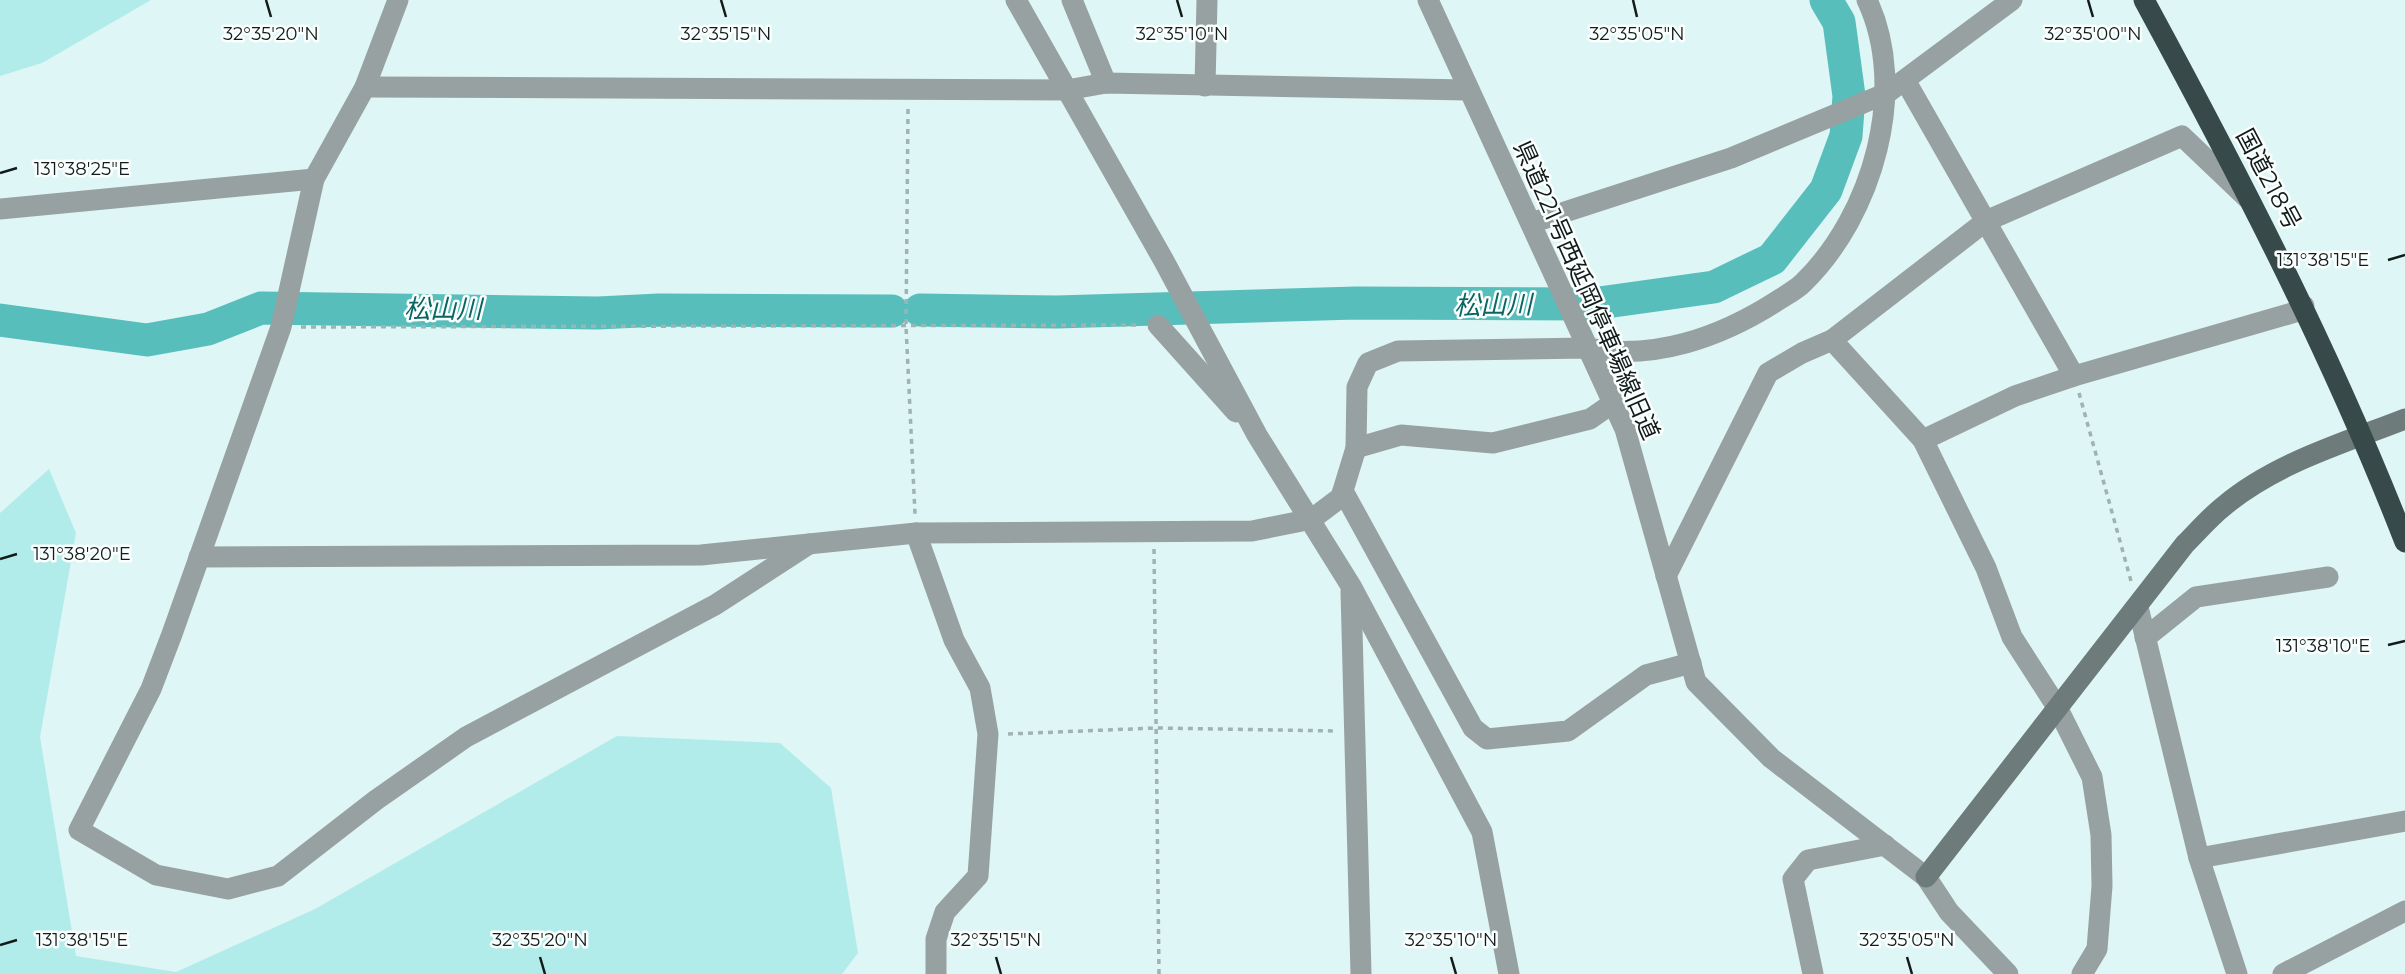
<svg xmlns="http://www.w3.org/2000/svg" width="2405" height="974" font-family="Montserrat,'Noto Sans JP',sans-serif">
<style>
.green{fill:#b2ecea}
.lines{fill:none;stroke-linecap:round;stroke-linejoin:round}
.river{stroke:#58bebb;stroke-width:33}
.path{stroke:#9fb3b2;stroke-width:3.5;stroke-dasharray:5 5;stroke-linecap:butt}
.street{stroke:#98a1a1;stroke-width:21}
.secondary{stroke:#6d7c7b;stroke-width:21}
.highway{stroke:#374a49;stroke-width:21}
.ticks{fill:none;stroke:#121b1a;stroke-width:2.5}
.labels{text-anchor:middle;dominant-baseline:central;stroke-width:5;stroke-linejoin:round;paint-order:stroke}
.street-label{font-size:24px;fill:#121b1a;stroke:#fafffe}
.water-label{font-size:26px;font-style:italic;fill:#0c6462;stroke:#fafffe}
.ticks-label{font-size:18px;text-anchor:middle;fill:#121b1a;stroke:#fafffe;stroke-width:5;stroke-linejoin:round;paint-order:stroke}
</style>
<rect width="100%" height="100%" fill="#def6f5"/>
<g class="green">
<polygon points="0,0 151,0 42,63 0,76"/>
<polygon points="49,469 76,533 40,737 76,956 176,972 315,909 617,736 780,743 831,788 858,953 842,974 0,974 0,513"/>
</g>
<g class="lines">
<g class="river">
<polyline points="920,310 1057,312 1356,303 1592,304 1714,287 1772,259 1826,190 1846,136 1849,96 1839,22 1826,0"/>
<polyline points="0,320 147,340 208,329 261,308 598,313 659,310 892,311"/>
</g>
<g class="path">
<polyline points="908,109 906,326 915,514"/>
<polyline points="301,327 1140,325"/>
<polyline points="2079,393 2131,581"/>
<polyline points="1154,549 1159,974"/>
<polyline points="1008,734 1156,728 1336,731"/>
</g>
<g class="street">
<polyline points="398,0 365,87 314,179 281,327 172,634 151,689 79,830 156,875 228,889 278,876 376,800 466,737 715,605 809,544"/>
<polyline points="1016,0 1164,261 1257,435 1351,586 1482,832 1509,974"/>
<polyline points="1072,0 1106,83"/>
<polyline points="1428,0 1625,429 1696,682 1771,758 1926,877 1949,912 2008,974"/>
<polyline points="1905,80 2074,376"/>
<polyline points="1205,86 1207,0"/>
<polyline points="365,87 1067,90 1106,83 1467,90"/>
<polyline points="0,209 314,179"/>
<polyline points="1531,223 1731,158 1887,93 2012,0"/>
<polyline points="1158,325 1236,412"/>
<polyline points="1832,340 1986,221 2182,136 2247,198"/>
<polyline points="1923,440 2015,396 2074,376 2299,311 2304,306"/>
<path d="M1356,448l1,-61 11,-24 30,-12 189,-3c67,13 134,-11 190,-47 9,-6 19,-11 26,-18 70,-68 106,-194 64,-283"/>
<polyline points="1343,491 1473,728 1487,739 1568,731 1646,675 1691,663"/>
<polyline points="916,533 954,640 980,688 988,734 978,876 945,912 936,939 936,974"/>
<polyline points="199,557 701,555 916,533 1252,531 1312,519 1341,497 1356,448 1401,435 1493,443 1590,419 1613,403"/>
<polyline points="1666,576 1768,373 1802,353 1832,340 1923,440 1986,568 2012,637 2057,707 2092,777 2101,835 2102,886 2097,949 2082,974"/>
<polyline points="1351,591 1361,974"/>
<polyline points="2138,607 2199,858 2237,974"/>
<polyline points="2145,638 2196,597 2328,577"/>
<polyline points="2199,858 2405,821"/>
<polyline points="1813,974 1793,879 1808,860 1885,845"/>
<polyline points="2283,974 2405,911"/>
</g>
<path class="secondary" d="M1926,877l259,-333c13,-13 25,-27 39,-38 51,-43 120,-63 181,-87"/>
<path class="highway" d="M2144,0c96,177 188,354 261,542"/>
</g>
<path class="ticks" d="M266,0l5,17M721,0l5,17M1177,0l5,17M1633,0l4,17M2088,0l5,17M0,173l17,-5M2388,260l17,-5M0,559l17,-5M2388,645l17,-4M0,945l17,-5M540,957l5,17M996,957l5,17M1451,957l5,17M1907,957l5,17"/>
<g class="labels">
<g class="street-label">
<text transform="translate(2269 179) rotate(62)">国道218号</text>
<text transform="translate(1587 290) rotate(66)">県道221号西延岡停車場線旧道</text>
</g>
<g class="water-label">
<text transform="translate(1493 305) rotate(-1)">松山川</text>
<text x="443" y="309">松山川</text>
</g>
</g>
<g class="ticks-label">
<text x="271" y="40">32°35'20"N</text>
<text x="726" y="40">32°35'15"N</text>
<text x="1182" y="40">32°35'10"N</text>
<text x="1637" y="40">32°35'05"N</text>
<text x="2093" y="40">32°35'00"N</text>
<text x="82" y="175">131°38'25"E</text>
<text x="2323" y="266">131°38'15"E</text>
<text x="82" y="560">131°38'20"E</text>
<text x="2323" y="652">131°38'10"E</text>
<text x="540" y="946">32°35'20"N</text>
<text x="996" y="946">32°35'15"N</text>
<text x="1451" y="946">32°35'10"N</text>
<text x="1907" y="946">32°35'05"N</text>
<text x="82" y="946">131°38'15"E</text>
</g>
</svg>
